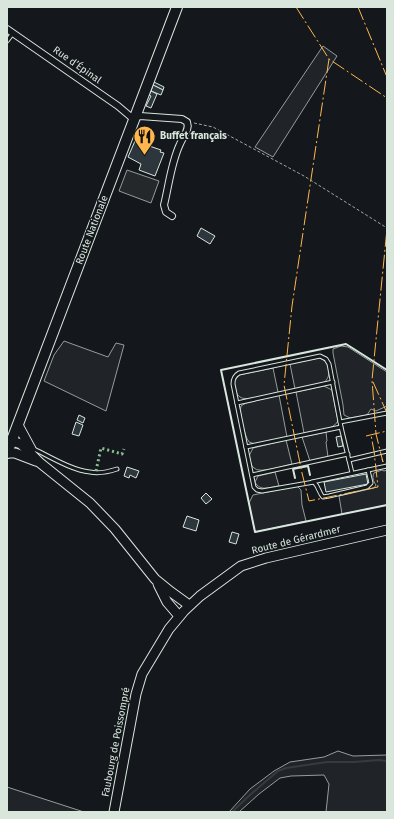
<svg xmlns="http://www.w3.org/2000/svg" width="394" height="819" font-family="'Fira Sans',sans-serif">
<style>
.green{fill:#202428;stroke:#939e99}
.parking{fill:#24282b;stroke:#939e99}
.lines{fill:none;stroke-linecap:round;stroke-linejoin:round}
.stream{stroke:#363b3e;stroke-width:2}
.building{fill:#2c363c;stroke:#d8e6dc}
.service-casing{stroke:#d8e6dc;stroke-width:5}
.minor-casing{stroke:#d8e6dc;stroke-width:8}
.secondary-casing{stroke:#d8e6dc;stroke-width:11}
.primary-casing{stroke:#d8e6dc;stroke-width:12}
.path{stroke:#9da8a2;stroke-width:1;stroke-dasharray:3 2;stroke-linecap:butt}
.service{stroke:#14181c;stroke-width:3}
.minor{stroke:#14181c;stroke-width:6}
.secondary{stroke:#14181c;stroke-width:9}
.primary{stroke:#14181c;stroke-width:10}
.hedge{stroke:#8ac095;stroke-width:3;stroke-dasharray:2 3;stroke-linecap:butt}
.wall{stroke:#d8e6dc;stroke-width:2}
.power{stroke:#ffb74d;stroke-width:1;stroke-dasharray:14 3 2 3;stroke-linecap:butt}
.labels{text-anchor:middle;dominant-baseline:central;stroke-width:3;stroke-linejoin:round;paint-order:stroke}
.street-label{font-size:10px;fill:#d8e6dc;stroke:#14181c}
.poi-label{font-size:10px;font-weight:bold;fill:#d8e6dc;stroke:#14181c;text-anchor:start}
</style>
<rect width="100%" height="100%" fill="#14181c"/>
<g class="green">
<polygon points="323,46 337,56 273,157 255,147"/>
<polygon points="64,341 108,357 116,343 124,345 106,411 44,381 54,355"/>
<polygon points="341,346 348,347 387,372 387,406 376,411 371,409 367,415 350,418 344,415 343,405 333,353 333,349"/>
<path d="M319,358c11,2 14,19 4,25l-28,6 -5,-25z"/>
<path d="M273,368l5,24c-8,2 -33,10 -38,5 -5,-3 -5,-10 -6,-15l5,-7z"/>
<path d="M324,386l8,4 6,31c-5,10 -24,10 -34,12l-8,-41z"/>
<path d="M279,395l8,42 -32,7 -6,-2c-5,-7 -10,-29 -8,-36l5,-3z"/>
<polygon points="326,432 327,441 326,442 328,457 310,461 302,437"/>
<path d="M286,440l6,24c-8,2 -33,10 -38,4 -3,-2 -4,-8 -5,-12l4,-8z"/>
<path d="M382,470l2,1 3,-1v35l-45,9 -3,-18 35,-8 2,-3c-3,-4 -4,-8 -2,-12z"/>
<path d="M275,472l4,14c-9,1 -19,6 -24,-4l3,-6z"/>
<polygon points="297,486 301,490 302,505 306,521 255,532 249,503 253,495"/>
<polygon points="338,751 353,756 387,755 387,812 326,812 329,784 324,775 291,776 280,778 259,794 239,812 229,812 250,789 274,771 290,762 324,757"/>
<polygon points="7,787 84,812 7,812"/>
</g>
<polygon class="parking" points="127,170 159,181 151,203 119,191"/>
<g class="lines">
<polyline class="stream" points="232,812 251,794 278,771 286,768 327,762 354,762 379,760 387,761"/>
</g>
<g class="building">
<polygon points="154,82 164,87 163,90 153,85"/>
<polygon points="153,85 163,90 161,95 151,91"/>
<polygon points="151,91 157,94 151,108 146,106 151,96 149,95"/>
<polygon points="135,141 161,150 160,152 164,153 155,176 139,170 141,164 128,157"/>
<polygon points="201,228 215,236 210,244 197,236"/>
<polygon points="79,415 85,418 83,423 77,420"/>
<polygon points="76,422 83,425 79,436 72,434"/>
<polygon points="341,436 343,446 338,447 336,437"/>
<polygon points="127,467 139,471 136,478 130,475 129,478 124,476"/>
<polygon points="366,474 368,484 326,492 324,482"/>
<polygon points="206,493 212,499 206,504 201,498"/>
<polygon points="187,516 199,520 196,531 183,527"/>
<polygon points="232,532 239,534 236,544 229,542"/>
</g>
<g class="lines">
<defs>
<g id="service">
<polyline points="7,41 13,33"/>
<polyline points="237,403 333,382"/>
<polyline points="340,422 387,413"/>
<polyline points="246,447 341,427"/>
<path d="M32,448c17,8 39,22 58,24 9,2 18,0 27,-3"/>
<polyline points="349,460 387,451"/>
<path d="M352,473l-11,-46 -12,-63 -3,-5 -6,-3 -81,17c-5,3 -6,6 -6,11l21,103 3,3 5,1 52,-9c5,5 5,11 9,15l6,-1 38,-9 4,-4 -3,-13"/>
<polyline points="252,475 348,454"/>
<polyline points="312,482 387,466"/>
</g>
<path id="minor" d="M7,29l111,77 13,11 9,-1 42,3 5,3c3,8 -4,14 -7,22 -9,19 -11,41 -16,61l2,7 6,4"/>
<g id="secondary">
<polyline points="18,425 31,449"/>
<polyline points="12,441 21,444 39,462 90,503 115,529 155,579 171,592 189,605"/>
<polyline points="7,453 15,453 36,461"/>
<polyline points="158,584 167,602 179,616"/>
<polyline points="114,812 136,694 142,674 169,629 184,611 200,596 241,566 266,558 387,530"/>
</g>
<polyline id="primary" points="7,453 177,7"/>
</defs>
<use href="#service" class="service-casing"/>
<use href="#minor" class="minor-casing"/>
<use href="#secondary" class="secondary-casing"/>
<use href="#primary" class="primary-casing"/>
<polyline class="path" points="194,123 213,127 304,176 387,228"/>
<use href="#service" class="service"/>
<use href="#minor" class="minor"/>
<use href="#secondary" class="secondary"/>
<use href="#primary" class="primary"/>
<polyline class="hedge" points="96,471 101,448 122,454 124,449"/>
<g class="wall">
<polyline points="387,370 346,344 221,370 255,532 387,505"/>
<polyline points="295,478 293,469 308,466 310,475"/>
</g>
<g class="power">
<polyline points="296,7 329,59 387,98"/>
<polyline points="358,7 387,77"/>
<polyline points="329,59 292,306 284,385 302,473 309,501 378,487 374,451 371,435"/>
<polyline points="373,382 387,413"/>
<polyline points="366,436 387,431"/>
<polyline points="382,459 383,462 376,434 372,380 387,229"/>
</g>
</g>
<defs>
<symbol id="restaurant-pin" viewBox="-11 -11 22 30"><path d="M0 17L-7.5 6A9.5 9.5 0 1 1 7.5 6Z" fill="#ffb74d" stroke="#14181c"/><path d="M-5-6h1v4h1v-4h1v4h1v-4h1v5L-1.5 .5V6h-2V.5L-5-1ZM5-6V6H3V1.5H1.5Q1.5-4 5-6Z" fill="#111"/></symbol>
</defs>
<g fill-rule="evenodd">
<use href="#restaurant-pin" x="132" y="124" width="25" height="34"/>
</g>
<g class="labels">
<g class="street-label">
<text transform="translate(77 65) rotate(35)">Rue d’Épinal</text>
<text transform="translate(92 230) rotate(-69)">Route Nationale</text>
<text transform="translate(296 540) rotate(-14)">Route de Gérardmer</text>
<text transform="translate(116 742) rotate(-79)">Faubourg de Poissompré</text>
</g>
<g class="poi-label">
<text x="160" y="136">Buffet français</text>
</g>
</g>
<rect width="394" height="819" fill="none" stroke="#d8e6dc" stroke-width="16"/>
</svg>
